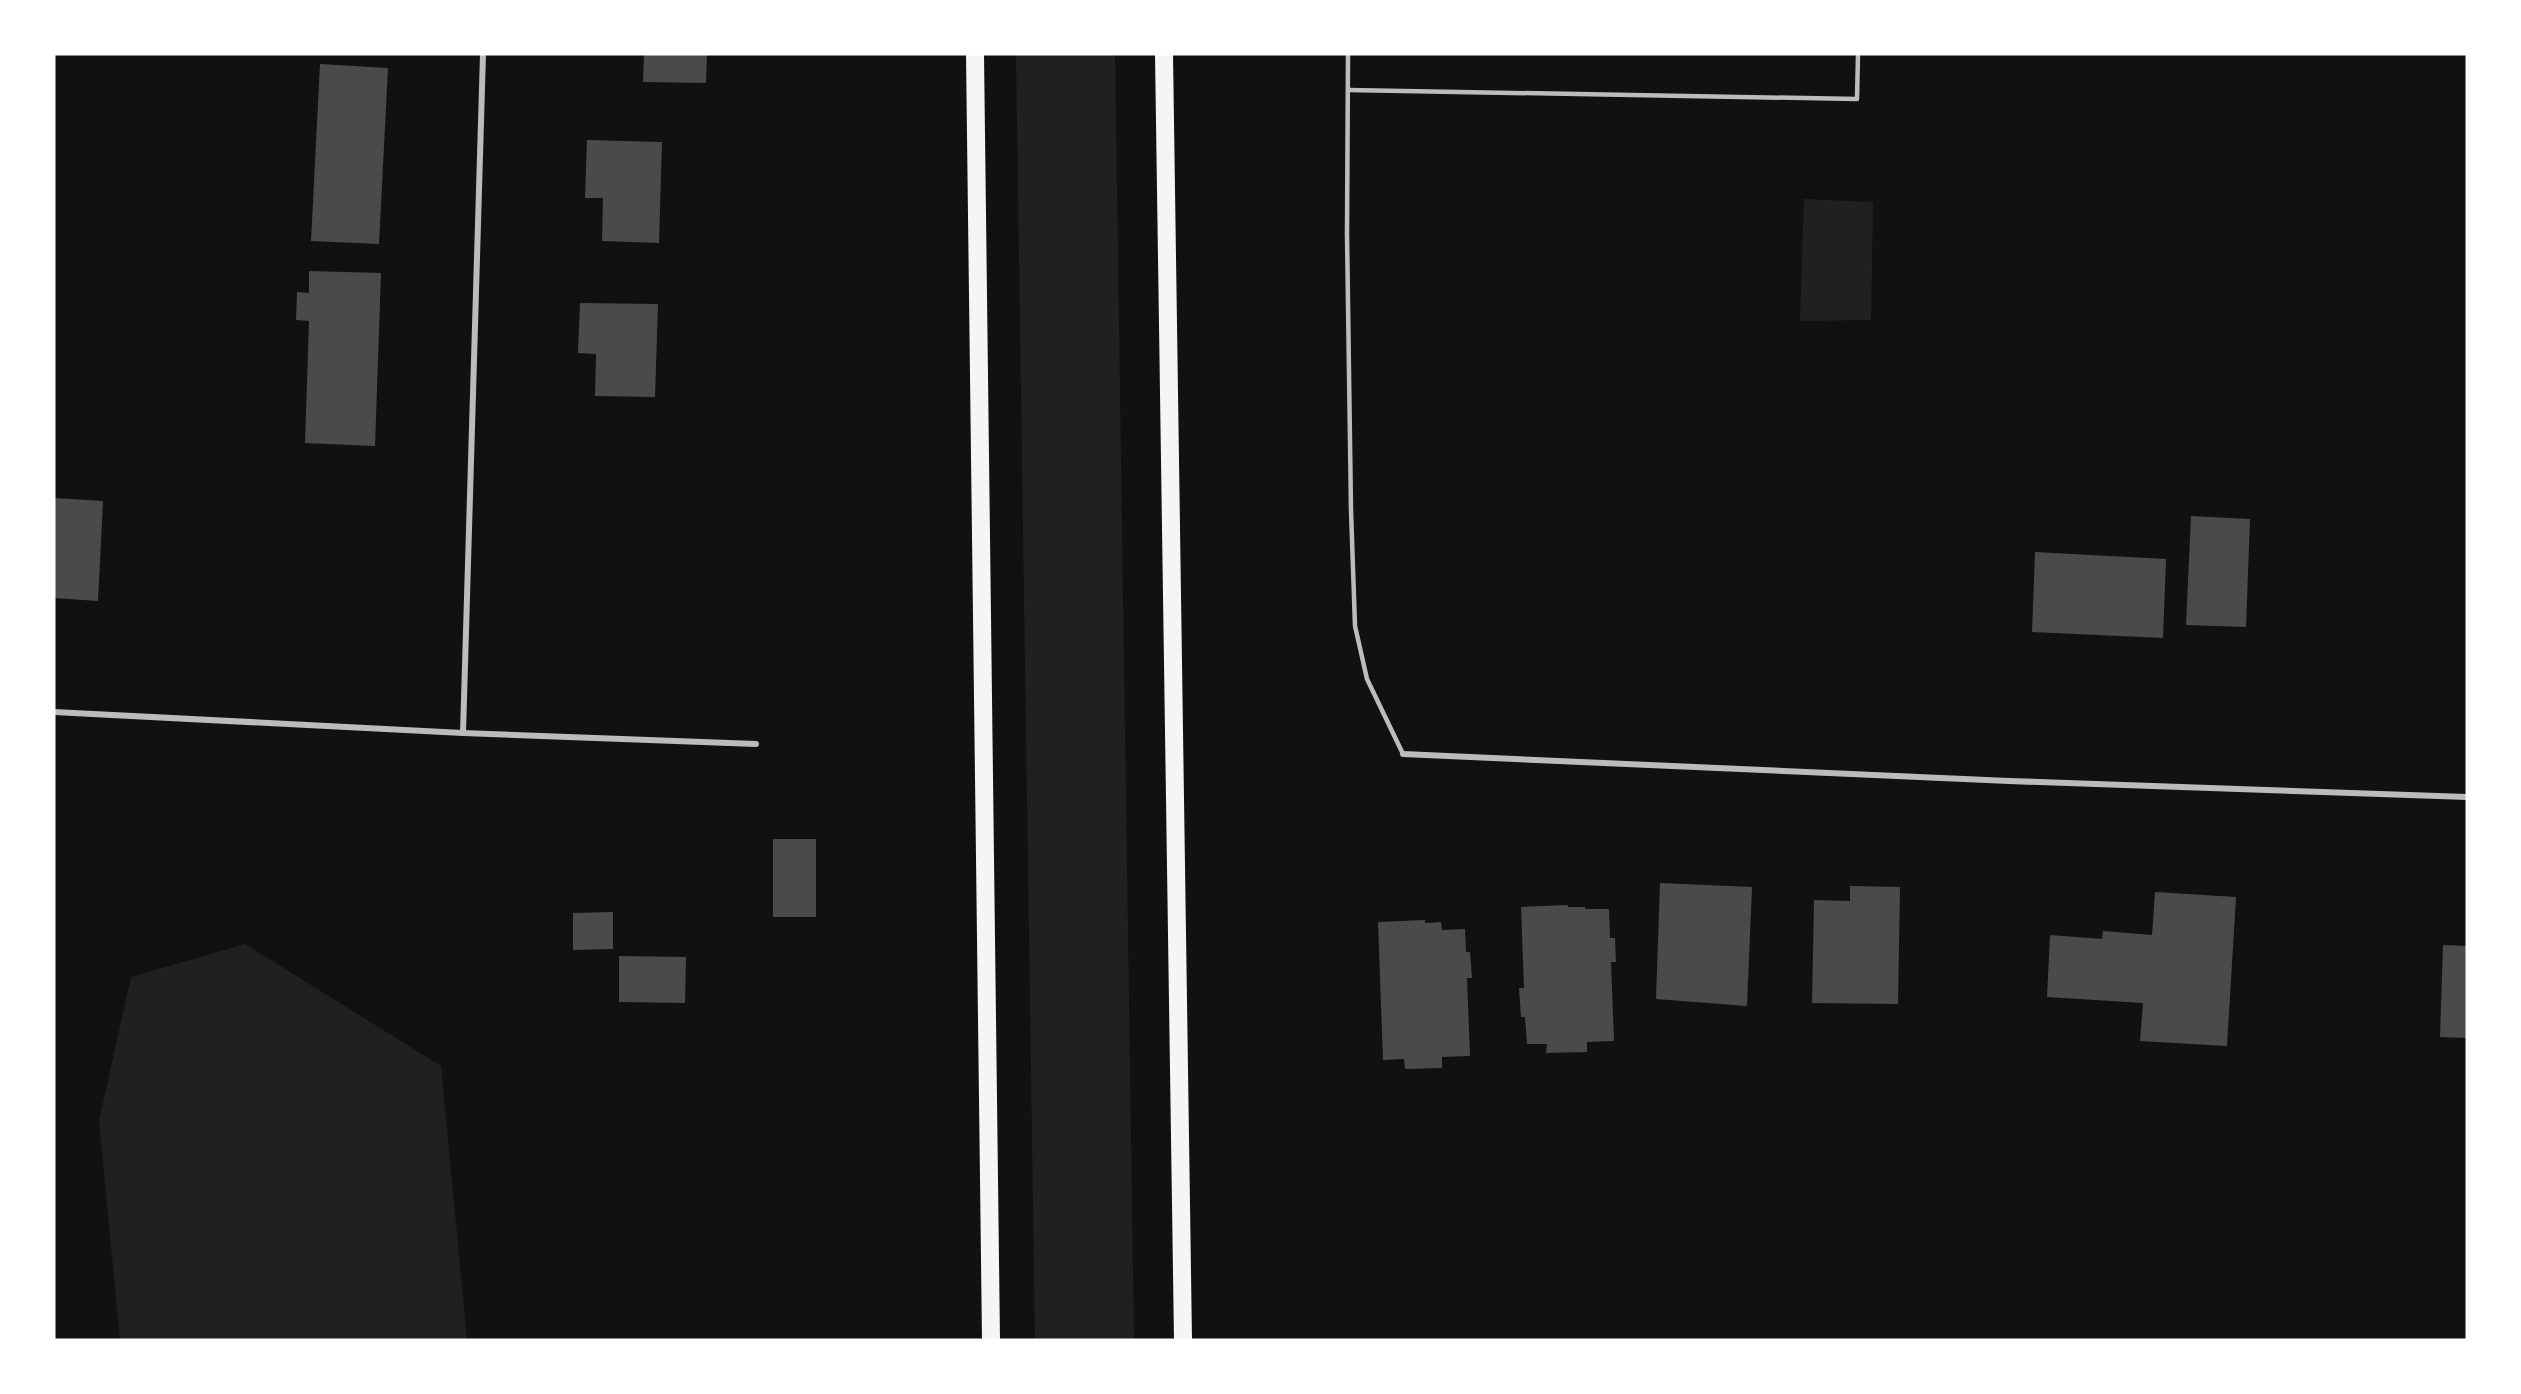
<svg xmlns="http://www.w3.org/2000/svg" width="2521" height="1394" font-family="Montserrat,sans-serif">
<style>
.green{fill:#202020}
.building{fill:#4a4a4a}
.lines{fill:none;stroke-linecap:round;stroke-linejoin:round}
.service{stroke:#bcbcbc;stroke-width:4.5}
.minor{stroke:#bcbcbc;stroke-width:6}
.motorway{stroke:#f5f5f5;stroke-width:18}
</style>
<rect width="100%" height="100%" fill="#111"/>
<g class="green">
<polygon points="1016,54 1115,54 1134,1340 1035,1340"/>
<polygon points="1804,199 1873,202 1871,320 1800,321"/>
<polygon points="245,944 441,1066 467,1340 120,1340 99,1121 131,977"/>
</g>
<g class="building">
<polygon points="644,54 707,54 706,83 643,82"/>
<polygon points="320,64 388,68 379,244 311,241"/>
<polygon points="587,140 662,142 659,243 602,241 603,198 585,198"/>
<polygon points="309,271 381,273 375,446 305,443 309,321 296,320 297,292 309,293"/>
<polygon points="580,303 658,304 655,397 595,396 596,354 578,353"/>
<polygon points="54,498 103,501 98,601 54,598"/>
<polygon points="2191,516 2250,519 2246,627 2186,625"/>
<polygon points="2035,552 2166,559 2163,638 2032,632"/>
<rect x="773" y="839" width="43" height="78"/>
<polygon points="1660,883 1752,887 1747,1006 1656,999"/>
<polygon points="1850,886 1900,887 1898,1004 1812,1003 1814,900 1850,901"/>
<polygon points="2155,892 2236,897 2227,1046 2140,1041 2143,1003 2047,997 2050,935 2102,939 2103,931 2152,935"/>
<polygon points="1568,905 1568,907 1585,907 1585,909 1609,909 1610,938 1615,938 1616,962 1611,962 1614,1041 1587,1042 1587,1052 1546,1053 1547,1044 1527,1044 1525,1017 1521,1017 1519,988 1524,988 1521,907"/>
<polygon points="613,912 613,949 573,950 573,913"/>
<polygon points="1425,920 1425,923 1441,922 1442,930 1465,929 1466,952 1470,952 1472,978 1467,978 1470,1056 1442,1057 1442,1068 1405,1069 1404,1059 1383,1060 1378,922"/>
<polygon points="2443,945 2467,946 2467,1038 2440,1037"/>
<polygon points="619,956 686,957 685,1003 619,1002"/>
</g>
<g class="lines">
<g class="service">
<polyline points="1348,54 1347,234 1351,510 1355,626 1367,679 1403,754"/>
<polyline points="1348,90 1857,99 1858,54"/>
</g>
<g class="minor">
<polyline points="54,712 463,733 756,744"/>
<polyline points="463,733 483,54"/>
<polyline points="1403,754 2009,781 2467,797"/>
</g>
<g class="motorway">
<polyline points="975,54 991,1340"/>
<polyline points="1164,54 1183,1340"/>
</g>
</g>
<rect width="2521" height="1394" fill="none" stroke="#ffffff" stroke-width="111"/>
</svg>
